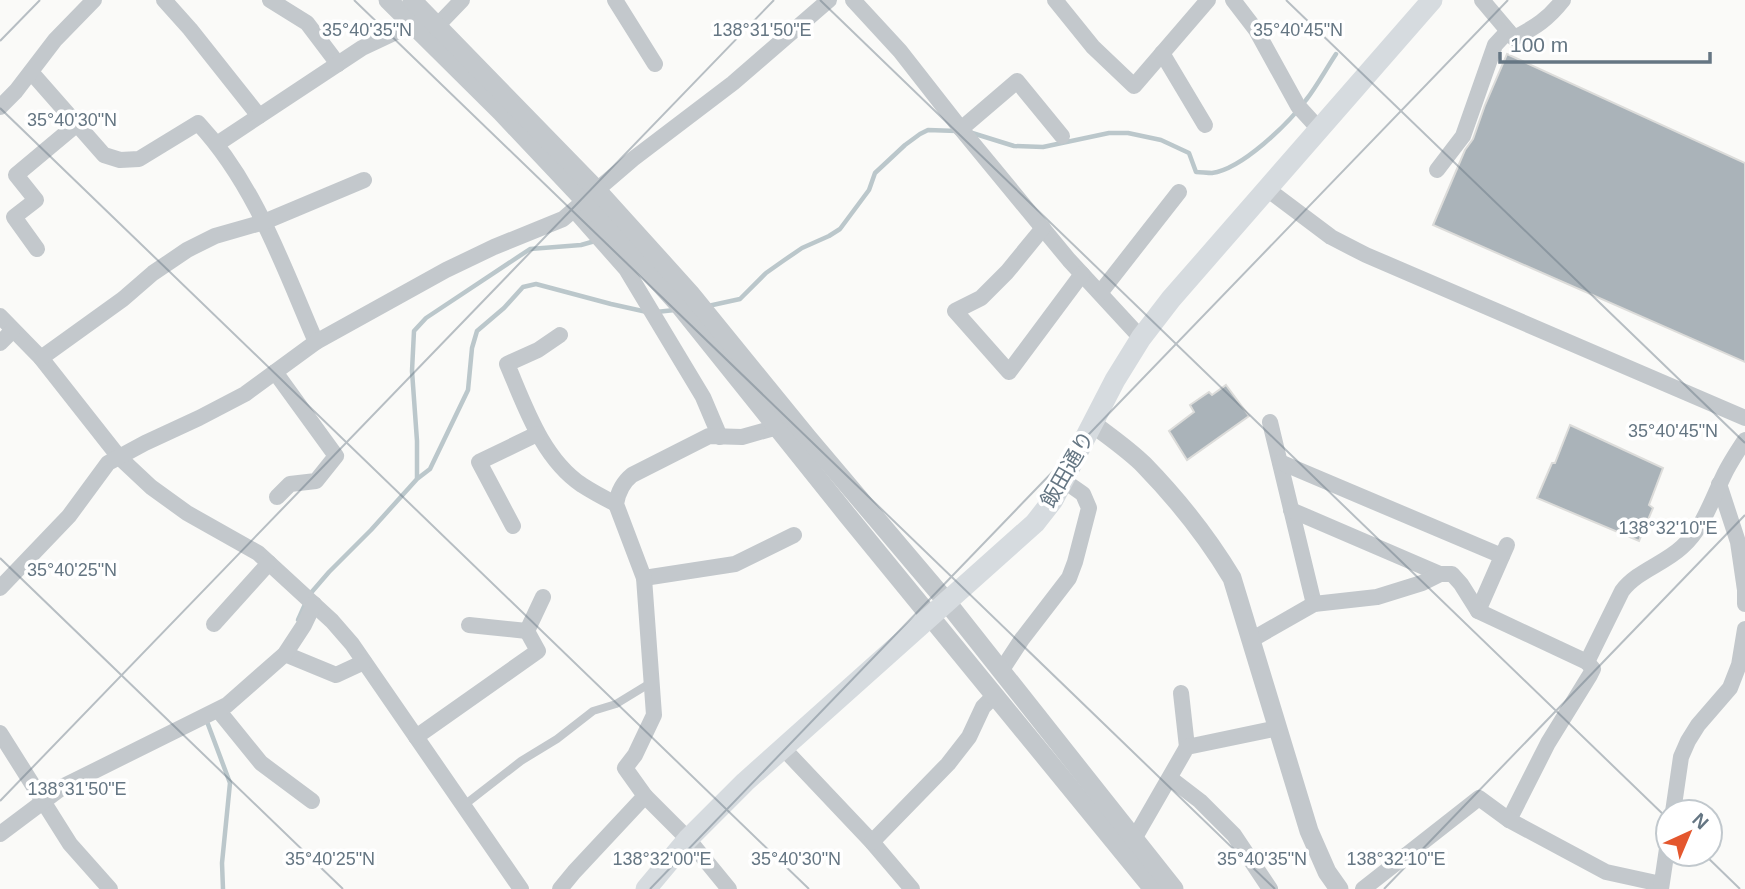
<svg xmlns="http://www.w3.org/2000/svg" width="1745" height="889" font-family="Helvetica,'Noto Sans JP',sans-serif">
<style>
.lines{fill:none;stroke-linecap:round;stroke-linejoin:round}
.stream{stroke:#bbc7cb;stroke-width:4.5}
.building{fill:#aab3b9;stroke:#dcdcda;stroke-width:2}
.service{stroke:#c3c8cc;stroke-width:8}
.minor{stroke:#c3c8cc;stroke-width:16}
.tertiary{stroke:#c3c8cc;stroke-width:19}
.secondary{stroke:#d6dbdf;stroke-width:21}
.ticks{fill:none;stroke:#657683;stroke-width:2;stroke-opacity:0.45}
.labels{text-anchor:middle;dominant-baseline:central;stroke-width:7;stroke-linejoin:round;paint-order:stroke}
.street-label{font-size:21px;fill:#657683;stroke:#fff}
.ticks-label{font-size:18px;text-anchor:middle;fill:#657683;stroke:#fff;stroke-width:7;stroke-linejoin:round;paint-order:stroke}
</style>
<rect width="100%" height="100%" fill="#fafaf8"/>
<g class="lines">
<g class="stream">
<path d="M969,132l45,14 29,1 66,-14h19l33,7 28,13 7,19c5,0 11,1 16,1 30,-4 76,-49 94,-73 11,-14 20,-31 30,-46"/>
<polyline points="708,306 740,299 766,273 783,261 802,248 829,236 840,229 869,190 875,173 905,145 920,134 928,130 957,131"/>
<polyline points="656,312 675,310"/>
<polyline points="417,478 417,441 412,371 414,331 426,318 530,249 581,245 595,241"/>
<polyline points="310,594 329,572 371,530 417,479 430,469 468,390 472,348 477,331 504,308 523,287 536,284 611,304 647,312"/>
<polyline points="298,620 306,602"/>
<polyline points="206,719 230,783 222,863 223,889"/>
</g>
</g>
<g class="building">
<polygon points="1507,54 1745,163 1745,362 1433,225 1465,150 1473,139 1485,105"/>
<polygon points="1226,385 1249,416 1187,460 1169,431 1194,412 1190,405 1209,392 1212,395"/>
<polygon points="1570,425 1663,468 1649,505 1653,508 1639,541 1537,498 1552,463 1555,463"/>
</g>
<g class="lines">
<polyline class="service" points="463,806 521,761 557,739 593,711 616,704 652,682"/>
<g class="minor">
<polyline points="164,0 190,29 259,116"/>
<polyline points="270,0 307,23 338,64"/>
<polyline points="615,0 655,64"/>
<polyline points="853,0 900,51 961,129 1069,260 1141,338"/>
<polyline points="1055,0 1093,47 1134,86 1208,0"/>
<polyline points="1233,0 1256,30 1298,106 1319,129"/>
<path d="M1482,0l32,38c22,-11 34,-19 49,-38"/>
<polyline points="437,26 462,0"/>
<polyline points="1162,53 1205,125"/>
<path d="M31,72l73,83 16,5 19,-1 59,-36c57,61 85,143 118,219"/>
<polyline points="0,107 16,91 55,40 94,0"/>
<polyline points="961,129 1017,81 1062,136"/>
<polyline points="217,144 362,48 413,24"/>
<polyline points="1437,170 1463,136 1495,45 1508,31"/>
<polyline points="1267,189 1331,237 1366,255 1745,418"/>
<polyline points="574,210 626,269 703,397 720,437"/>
<polyline points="1043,228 1007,272 981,298 955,311 1009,372 1082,274"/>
<polyline points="37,249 14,217 36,200 16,175 77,124"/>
<polyline points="1100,293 1179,192"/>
<polyline points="0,316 41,358 119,457 151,487 187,513 258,553 332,621 352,644 521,889"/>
<path d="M560,335l-22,15 -31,14c18,42 35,94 75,121 11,7 22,13 34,19"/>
<polyline points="0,343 13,330"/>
<polyline points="41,358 123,299 153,273 187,250 215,236 264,222 364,180"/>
<polyline points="275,372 336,456 316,481 290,484 277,497"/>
<polyline points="1270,422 1314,604"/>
<polyline points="1280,462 1502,556"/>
<polyline points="1719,484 1738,542 1745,590 1745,604"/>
<polyline points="1291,510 1440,574"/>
<polyline points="513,526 479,462 537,434"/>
<polyline points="644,578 735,564 794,535"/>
<polyline points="0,588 69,516 108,463 145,443 199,418 245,394 316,342 446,270 494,247 563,219 633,159 733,83 829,0"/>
<polyline points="1478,611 1507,545"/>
<polyline points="214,624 269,563"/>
<polyline points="469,625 527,631"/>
<path d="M1251,640l63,-36 63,-7 45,-14 18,-9h12l9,10 17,27 109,51 35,-71c15,-20 42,-27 60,-44 21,-19 29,-45 41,-70 6,-13 14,-25 22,-37"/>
<polyline points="285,654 336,675 364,662"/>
<polyline points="1001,671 1022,639 1069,578 1075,562 1089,508 1083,494 1063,480"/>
<polyline points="1181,693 1187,747"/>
<polyline points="218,710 261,763 312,801"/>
<polyline points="0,733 70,844 110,889"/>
<polyline points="416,737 538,651 527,631 543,597"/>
<polyline points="783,748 872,842 912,889"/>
<polyline points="1170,778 1200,801 1234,835 1270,889"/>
<polyline points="645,796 688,839 729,889"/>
<polyline points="1673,812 1681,757 1688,741 1698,725 1730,688 1739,665 1745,629"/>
<polyline points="1509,820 1548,743 1590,675 1593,669 1587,662"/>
<polyline points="0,834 64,786 227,705 285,654 304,625 314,604"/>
<polyline points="1134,839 1187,747 1278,728"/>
<polyline points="872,842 948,764 969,737 983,707 995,695"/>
<path d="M560,889l14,-17 71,-76 -20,-28 10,-13 19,-40 -10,-137 -28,-74c2,-12 6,-21 16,-29l77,-39 33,1 32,-9 2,-2"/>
<polyline points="1363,889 1479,798 1509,820 1606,872 1661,884"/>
<polyline points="1661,889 1668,842"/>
</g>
<g class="tertiary">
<polyline points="388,0 501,112 585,201 679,305 848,516 1153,889"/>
<polyline points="412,0 597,190 690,293 808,438 946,601 1174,889"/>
<path d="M1093,424c17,13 36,26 51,41 33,34 64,73 88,113l77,253 18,41 12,17"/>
</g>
<polyline class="secondary" points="646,889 688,839 745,782 1035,523 1053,500 1115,380 1141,338 1171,299 1432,0"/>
</g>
<path class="ticks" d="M354,0l921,889M820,0l848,819M1286,0l459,443M0,41l40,-41M0,108l809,781M0,558l343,331M0,801l774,-801M1704,854l36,35M650,889l858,-889M1384,889l361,-374"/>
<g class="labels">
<g class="street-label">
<text transform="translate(1067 469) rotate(-60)">飯田通り</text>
</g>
</g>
<g class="ticks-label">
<text x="367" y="36">35°40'35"N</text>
<text x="1298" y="36">35°40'45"N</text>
<text x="762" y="36">138°31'50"E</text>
<text x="72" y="126">35°40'30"N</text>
<text x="1673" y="437">35°40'45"N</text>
<text x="1668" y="534">138°32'10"E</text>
<text x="72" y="576">35°40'25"N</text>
<text x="77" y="795">138°31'50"E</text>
<text x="662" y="865">138°32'00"E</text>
<text x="1396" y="865">138°32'10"E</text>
<text x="330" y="865">35°40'25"N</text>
<text x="796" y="865">35°40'30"N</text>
<text x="1262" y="865">35°40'35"N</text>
</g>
<g transform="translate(1689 833) rotate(44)"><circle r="33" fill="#ffffff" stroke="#c1c8cd" stroke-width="2"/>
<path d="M0-5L12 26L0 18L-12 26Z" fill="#e4572e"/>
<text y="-10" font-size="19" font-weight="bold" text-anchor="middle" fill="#657683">N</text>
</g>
<path d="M1500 52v10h210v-10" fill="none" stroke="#657683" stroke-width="3.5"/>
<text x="1510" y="52" font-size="21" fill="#657683" stroke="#ffffff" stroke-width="5" paint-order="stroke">100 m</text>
</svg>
